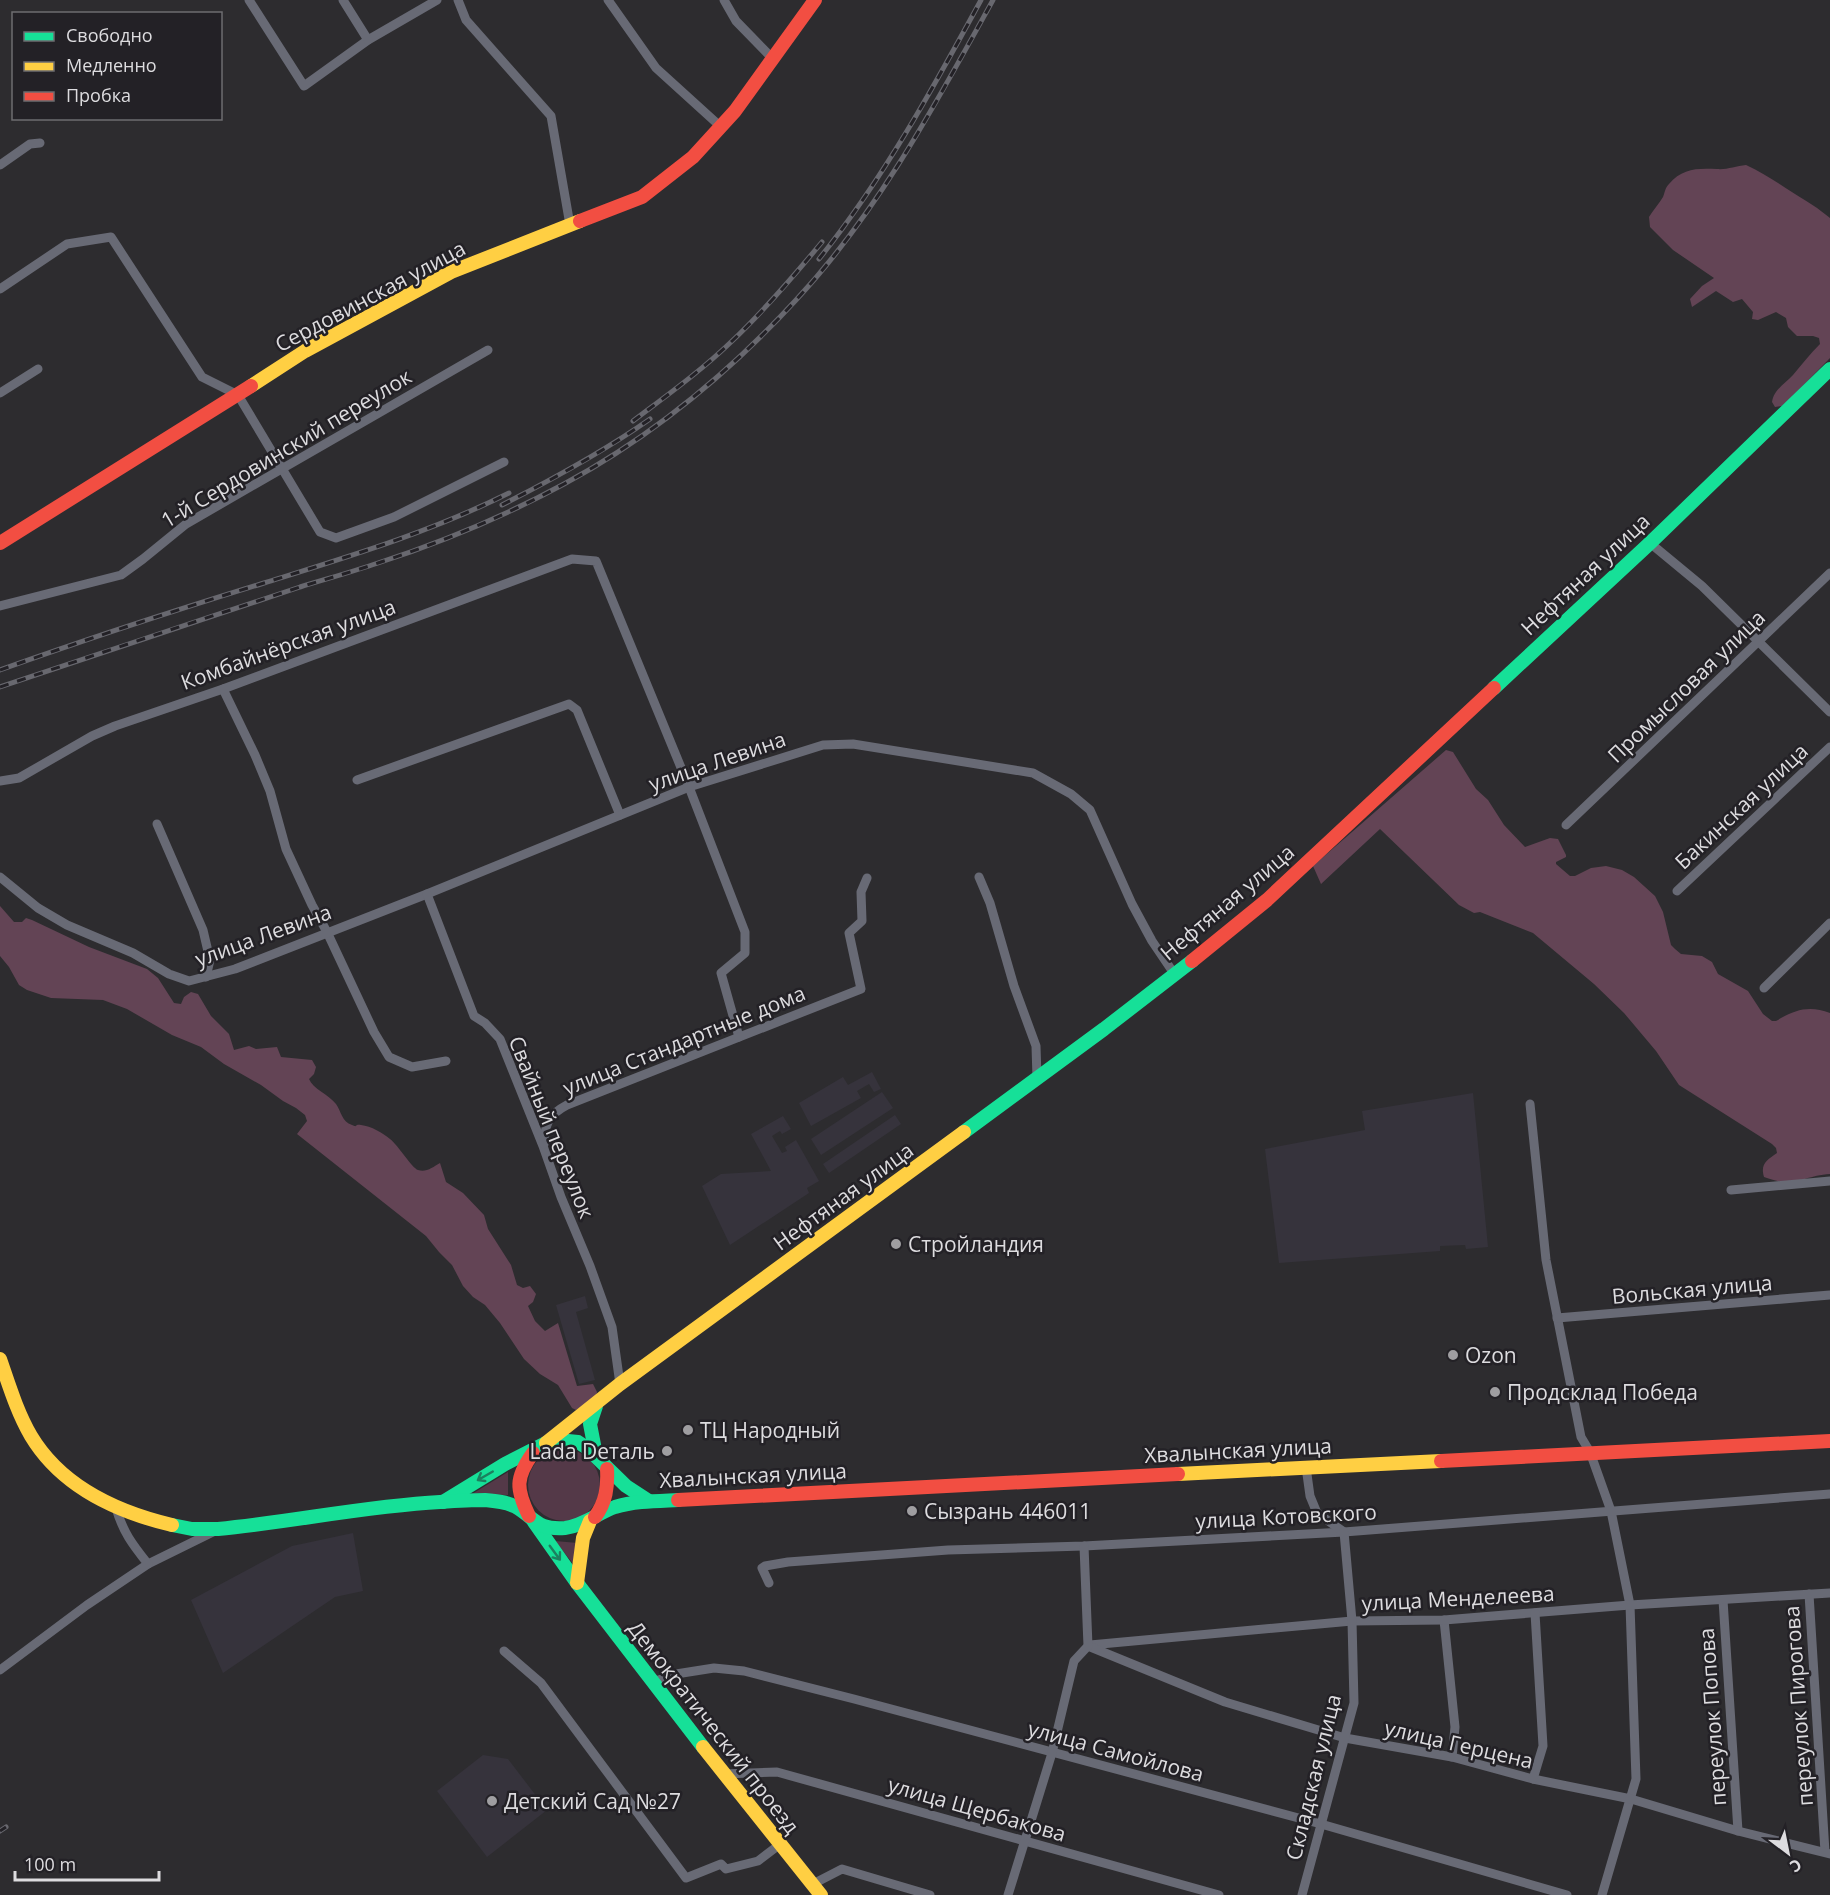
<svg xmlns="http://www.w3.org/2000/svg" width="1830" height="1895" font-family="'Open Sans',sans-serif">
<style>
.built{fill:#36333c}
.green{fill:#543948}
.forest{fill:#634455}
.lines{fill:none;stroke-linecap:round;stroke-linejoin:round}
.street{stroke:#686a75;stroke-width:9}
.fast{stroke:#16e098;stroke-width:14}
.slow{stroke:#ffcf43;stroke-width:14}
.jam{stroke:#f24e42;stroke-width:14}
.rail-casing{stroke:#68686f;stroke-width:5}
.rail{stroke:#232126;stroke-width:3;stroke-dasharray:9;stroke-linecap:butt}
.oneway{stroke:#1c805f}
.poi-dot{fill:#9f9ea1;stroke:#232126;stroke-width:2}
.labels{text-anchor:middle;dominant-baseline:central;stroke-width:5;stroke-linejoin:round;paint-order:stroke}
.street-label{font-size:21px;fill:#dddcdf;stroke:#232126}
.poi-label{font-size:21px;fill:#dddcdf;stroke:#232126;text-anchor:start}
</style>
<rect width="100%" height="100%" fill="#2d2c2f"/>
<g class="built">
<polygon points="872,1072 881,1089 874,1092 869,1084 857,1091 861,1098 811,1126 799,1103 843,1077 848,1085"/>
<polygon points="882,1092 893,1108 821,1155 811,1139"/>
<polygon points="1473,1093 1488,1247 1466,1249 1465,1245 1440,1246 1440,1251 1279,1263 1265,1149 1365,1130 1362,1111"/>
<polygon points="895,1115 901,1124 829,1173 823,1164"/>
<polygon points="783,1116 791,1129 782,1134 780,1131 772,1136 782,1153 787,1151 785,1147 796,1140 819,1181 807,1188 809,1193 730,1245 702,1186 721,1174 771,1171 751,1134"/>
<polygon points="585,1296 588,1308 576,1312 595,1380 579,1384 556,1305"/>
<polygon points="353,1533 363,1591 335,1597 223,1673 191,1600 292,1546"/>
<polygon points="483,1755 508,1759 547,1810 487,1857 437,1791"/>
</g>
<g class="green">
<circle cx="564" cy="1485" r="36"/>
<polygon points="508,1472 508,1495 472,1494"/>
<polygon points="555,1541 578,1543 575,1566"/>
</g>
<g class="forest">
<path d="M1746,165c17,8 32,18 49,29 13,8 23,14 35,24v140l-41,42 -7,6 -7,1 -3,-5c2,-13 13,-18 21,-27 9,-11 17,-21 27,-31l-1,-6 -6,-2h-16l-9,-9 -2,-9 -10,-6 -18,8 -6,-1 1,-7 -11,-13 -9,3 -17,-11 -24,16 -2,-8 12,-13 12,-8 -41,-28 -23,-23 -1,-10c4,-7 10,-13 14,-20 2,-5 2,-9 6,-13 13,-16 29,-16 48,-15 9,1 19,-3 29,-4z"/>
<path d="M1446,750l7,2 23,37 12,11 16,25 21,22 25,-9 8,1 8,16v2l-10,5v2l14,12h5l16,-8 15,-2 16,4 12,7 21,19 8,16 8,33 4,4 6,5 21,2 10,6 6,12 30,17 15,23 9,7h4c18,-11 33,-16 54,-8v161c-29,2 -34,15 -66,3 -4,-13 3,-17 13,-24l-1,-5 -4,-4 -93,-59 -23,-34 -32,-38 -30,-29 -61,-51 -53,-21 -6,1 -15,-8 -79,-76 -59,55 -8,-18z"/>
<path d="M0,906l14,16h8l4,-4 6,2 57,27 58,22 11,9 16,25 7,1 3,-7 7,-5 7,2 13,22 18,18 5,16 15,-4 7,3 21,-2 4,10 31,3 4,7 -2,7 -5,5c4,10 19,15 27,25 5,7 6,18 16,21 7,3 1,-1 9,0 10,1 22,8 29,14 8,6 22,29 28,31 8,3 15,-3 22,-7l6,19 17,11 21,22 4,14 23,36 6,20 6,3 7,-2 6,8 -3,8 -5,4 7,15 10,10 13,-8 19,63 16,-2 4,8 -1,5 -20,13 -4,-2 -14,-23 -18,-11 -16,-15 -24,-36 -15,-18 -12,-8 -10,-11 -11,-21 -13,-13 -13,-16 -129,-102 10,-13 -2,-6 -9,-7 -13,-7 -22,-16 -37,-21 -23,-17 -29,-12 -45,-26 -24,-9 -52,-2 -24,-8 -8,-5 -10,-18 -9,-11z"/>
</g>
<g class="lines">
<g class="street">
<polyline points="249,0 304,86 368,40 437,0"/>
<polyline points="343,0 368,40"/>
<polyline points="458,0 466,20 551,116 570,225"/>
<polyline points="608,0 656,68 721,127"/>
<polyline points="724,0 736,21 773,59"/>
<polyline points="0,165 30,144 40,143"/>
<polyline points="0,289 67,244 111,237 202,377 238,395 320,532 336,538 394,517 504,462"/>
<polyline points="0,393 38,369"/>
<polyline points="1650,543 1702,586 1830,712"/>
<polyline points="0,606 121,575 143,559 186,524 488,350"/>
<polyline points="223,689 255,755 270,791 286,849 312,905 327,932 374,1032 389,1057 412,1067 446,1061"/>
<polyline points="357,780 569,704 577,710 620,815"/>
<polyline points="0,781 19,778 92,736 115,726 223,689 572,559 596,561 689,787 745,932 745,953 721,973 739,1037"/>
<polyline points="157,824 203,930 210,960 206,977"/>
<polyline points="1566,825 1830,573"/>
<polyline points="0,877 38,908 67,925 133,953 169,974 189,981 235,969 427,894 689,787 823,745 853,744 1033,773 1071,794 1090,810 1132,904 1152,941 1175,975"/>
<polyline points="979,877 990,903 1014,986 1036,1046 1037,1078"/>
<polyline points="1677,891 1830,747"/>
<polyline points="427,894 474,1016 485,1023 500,1039 543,1146 561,1197 590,1266 612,1327 620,1384"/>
<polyline points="1764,988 1830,923"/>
<polyline points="1530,1104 1546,1260 1581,1437 1590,1452 1611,1511 1630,1605 1636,1779 1602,1895"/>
<path d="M544,1144c1,-20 4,-29 23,-39l294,-116 -12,-56 13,-12 -1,-29 6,-14"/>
<polyline points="1731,1190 1830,1181"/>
<polyline points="1557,1318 1830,1295"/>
<polyline points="148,1564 213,1532"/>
<polyline points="769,1583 762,1568 765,1566 788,1562 948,1550 1084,1546 1344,1532 1830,1494"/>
<polyline points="1809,1594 1825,1852"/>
<polyline points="1723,1600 1738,1831"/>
<polyline points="1444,1620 1455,1727 1452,1757"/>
<polyline points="1090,1645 1352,1621 1444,1620 1630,1605 1830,1593"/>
<polyline points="1088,1646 1225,1702 1345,1738 1452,1757 1533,1779 1631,1799 1738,1831 1830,1854"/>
<polyline points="504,1651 541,1683 686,1878 721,1864 726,1869 758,1861 779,1845"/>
<path d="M0,1670l87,-65 61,-41c-16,-20 -25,-32 -32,-56"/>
<polyline points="653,1682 676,1674 714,1668 744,1671 854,1699 1321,1824 1567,1895"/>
<polyline points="723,1774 777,1772 1219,1895"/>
<polyline points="1533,1779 1543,1746 1535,1613"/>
<polyline points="811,1885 842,1869 930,1895"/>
<polyline points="1008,1895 1052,1753 1074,1661 1088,1646 1084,1546"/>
<polyline points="1302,1895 1354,1703 1352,1621 1344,1532 1317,1513 1310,1496 1306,1467"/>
</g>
<g class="fast">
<polyline points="1494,688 1650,543 1830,369"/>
<polyline points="964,1132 1104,1029 1192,961"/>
<polyline points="596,1406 590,1424 596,1455"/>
<polyline points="443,1502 505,1464 546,1443 558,1440 578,1442 587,1448 626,1486 649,1501"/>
<polyline points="534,1522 577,1583 703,1747"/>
<path d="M172,1525l20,4h26c74,-7 147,-23 222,-27 15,-1 30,-2 45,-2 11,1 22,2 31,7 20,12 21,23 49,21 18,-2 33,-15 50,-21 20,-6 42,-6 63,-7"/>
</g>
<g class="slow">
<polyline points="251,386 305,351 451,272 580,221"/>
<path d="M0,1359c9,26 17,53 31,77 30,50 86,76 141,89"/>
<polyline points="546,1443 620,1384 964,1132"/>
<polyline points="1178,1474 1441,1461"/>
<polyline points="577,1583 583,1538 590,1521"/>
<polyline points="703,1747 821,1895"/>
</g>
<g class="jam">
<polyline points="580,221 642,197 693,157 735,111 815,0"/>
<polyline points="0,543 251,386"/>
<polyline points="1192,961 1267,900 1494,688"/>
<polyline points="1441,1461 1830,1441"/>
<polyline points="678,1500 1178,1474"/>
<path d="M529,1516c-13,-27 -14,-38 4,-63"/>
<path d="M595,1517c11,-15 13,-30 12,-48"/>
</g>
<defs>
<g id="rail">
<path d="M819,259c64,-80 113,-169 162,-259"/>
<path d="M633,421c33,-25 68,-50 98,-79 33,-31 62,-65 91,-100"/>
<path d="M502,505c51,-26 101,-53 148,-86"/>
<path d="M0,670c87,-31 176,-60 264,-87 83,-26 167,-51 245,-90"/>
<path d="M0,687c100,-34 200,-67 300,-100 26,-8 52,-15 78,-24 64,-21 127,-47 186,-79 87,-47 165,-111 232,-184 82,-88 139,-195 197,-300"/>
<polyline points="0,1831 6,1827"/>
</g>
</defs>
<use href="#rail" class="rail-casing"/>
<use href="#rail" class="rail"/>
</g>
<defs><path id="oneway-shaft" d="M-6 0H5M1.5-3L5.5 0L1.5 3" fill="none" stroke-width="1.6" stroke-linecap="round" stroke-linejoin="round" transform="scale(1.5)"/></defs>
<g class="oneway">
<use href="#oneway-shaft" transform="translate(485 1476) rotate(150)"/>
<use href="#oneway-shaft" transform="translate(555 1553) rotate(54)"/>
</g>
<g class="poi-dot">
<circle cx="896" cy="1244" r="6"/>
<circle cx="1453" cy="1355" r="6"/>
<circle cx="1495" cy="1392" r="6"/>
<circle cx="688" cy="1430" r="6"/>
<circle cx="667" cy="1451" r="6"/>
<circle cx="912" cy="1511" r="6"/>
<circle cx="492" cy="1801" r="6"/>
</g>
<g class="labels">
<g class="street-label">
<text transform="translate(370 296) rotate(-28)">Сердовинская улица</text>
<text transform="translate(286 448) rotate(-31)">1-й Сердовинский переулок</text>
<text transform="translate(1585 574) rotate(-43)">Нефтяная улица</text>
<text transform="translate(288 644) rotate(-20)">Комбайнёрская улица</text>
<text transform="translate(1686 686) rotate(-44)">Промысловая улица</text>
<text transform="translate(717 761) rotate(-19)">улица Левина</text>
<text transform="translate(1741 806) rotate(-43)">Бакинская улица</text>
<text transform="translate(1227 902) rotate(-40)">Нефтяная улица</text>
<text transform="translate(263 935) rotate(-20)">улица Левина</text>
<text transform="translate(684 1040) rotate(-22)">улица Стандартные дома</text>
<text transform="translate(552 1127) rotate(68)">Свайный переулок</text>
<text transform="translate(843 1196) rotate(-36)">Нефтяная улица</text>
<text transform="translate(1692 1289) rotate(-5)">Вольская улица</text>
<text transform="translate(1238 1450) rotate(-3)">Хвалынская улица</text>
<text transform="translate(753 1475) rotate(-3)">Хвалынская улица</text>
<text transform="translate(1286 1516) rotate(-3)">улица Котовского</text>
<text transform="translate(1458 1598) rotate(-3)">улица Менделеева</text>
<text transform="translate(1798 1706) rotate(-94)">переулок Пирогова</text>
<text transform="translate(1712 1717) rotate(-94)">переулок Попова</text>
<text transform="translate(714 1727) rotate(52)">Демократический проезд</text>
<text transform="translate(1459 1744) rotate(13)">улица Герцена</text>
<text transform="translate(1116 1751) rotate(15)">улица Самойлова</text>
<text transform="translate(1313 1777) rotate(-76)">Складская улица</text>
<text transform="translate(977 1809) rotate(16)">улица Щербакова</text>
</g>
<g class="poi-label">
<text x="908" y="1244">Стройландия</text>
<text x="1465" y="1355">Ozon</text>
<text x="1507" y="1392">Продсклад Победа</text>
<text x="700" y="1430">ТЦ Народный</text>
<text x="655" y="1451" text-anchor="end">Lada Dеталь</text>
<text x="924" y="1511">Сызрань 446011</text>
<text x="504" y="1801">Детский Сад №27</text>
</g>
</g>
<rect x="12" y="12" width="210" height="108" fill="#232126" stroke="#6d6c70" stroke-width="1.5"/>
<rect x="24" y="32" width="30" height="9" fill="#16e098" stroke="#6d6c70" stroke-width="1.5"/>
<text x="66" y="42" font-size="18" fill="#dddcdf">Свободно</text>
<rect x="24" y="62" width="30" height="9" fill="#ffcf43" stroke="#6d6c70" stroke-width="1.5"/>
<text x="66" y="72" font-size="18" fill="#dddcdf">Медленно</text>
<rect x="24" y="92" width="30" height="9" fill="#f24e42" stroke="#6d6c70" stroke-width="1.5"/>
<text x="66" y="102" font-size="18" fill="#dddcdf">Пробка</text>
<g transform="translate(1788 1853) rotate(148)" stroke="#232126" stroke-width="4.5" paint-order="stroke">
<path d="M0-4.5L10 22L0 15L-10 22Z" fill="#dddcdf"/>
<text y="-9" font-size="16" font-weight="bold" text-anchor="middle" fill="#dddcdf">С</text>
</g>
<path d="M15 1871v9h144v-9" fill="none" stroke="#dddcdf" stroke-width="3"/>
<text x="24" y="1871" font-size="18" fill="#dddcdf" stroke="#232126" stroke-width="4.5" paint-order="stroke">100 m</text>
</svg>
